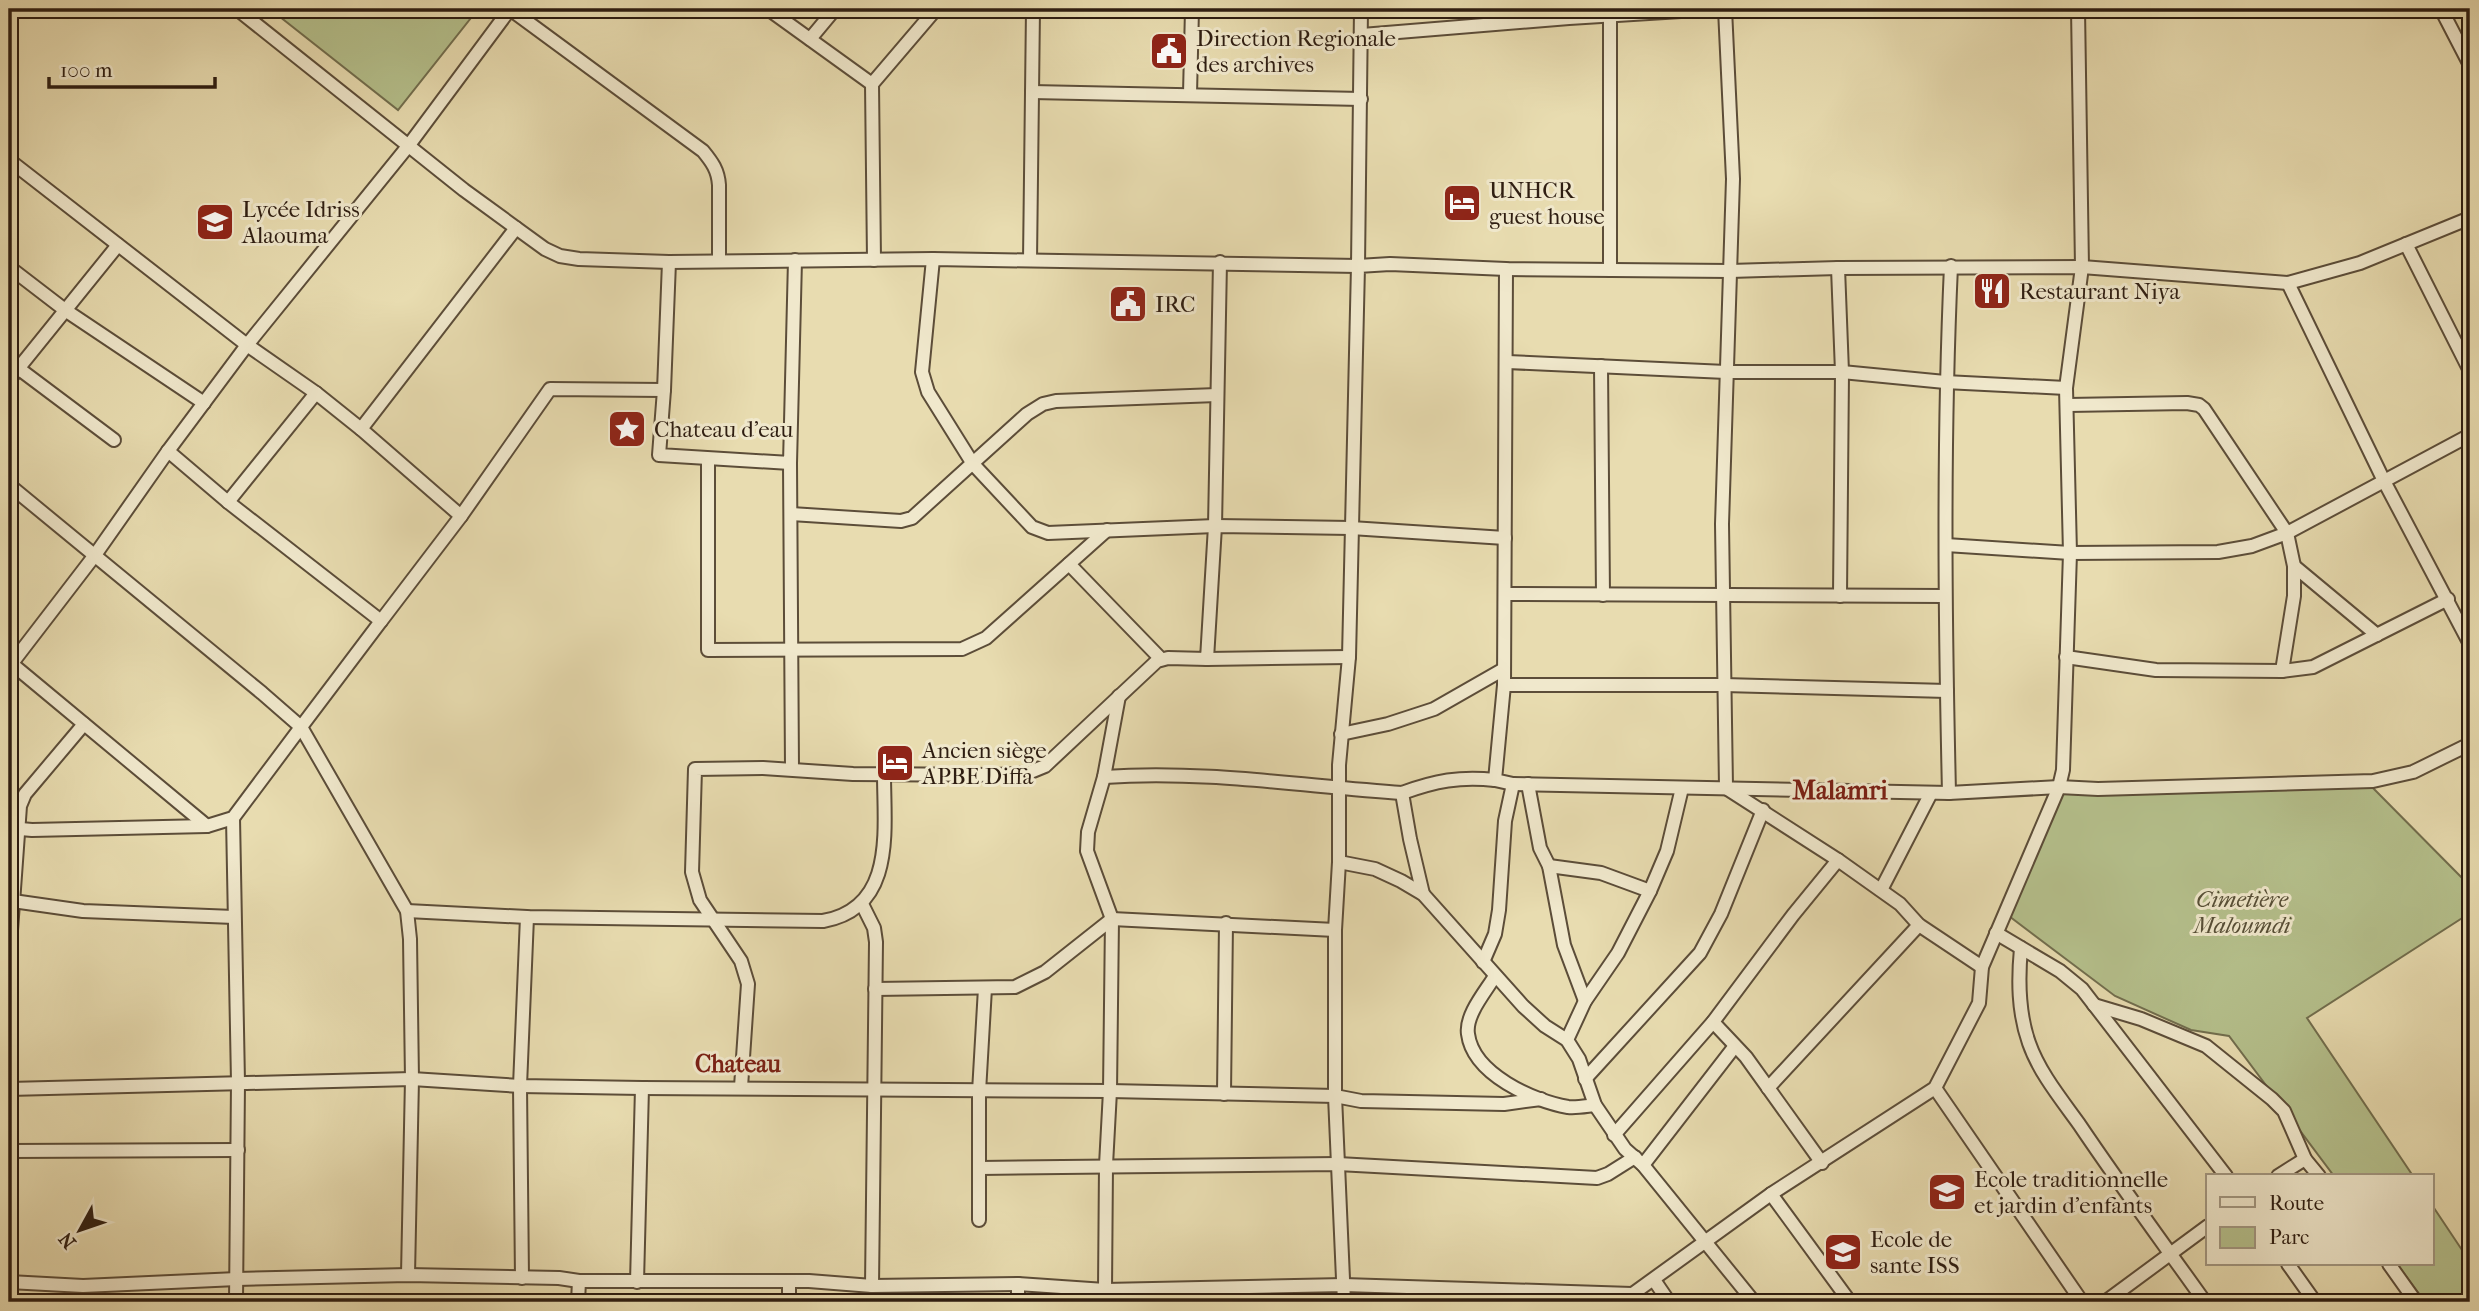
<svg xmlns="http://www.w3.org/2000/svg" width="2479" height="1311" font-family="'IM FELL French Canon',serif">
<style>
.green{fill:#b5c08c;stroke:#726e4e;stroke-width:2}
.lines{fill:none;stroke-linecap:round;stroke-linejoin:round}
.minor-casing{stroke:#5c4d39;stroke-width:16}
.minor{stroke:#f0e8cc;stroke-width:12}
.labels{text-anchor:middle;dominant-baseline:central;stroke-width:6;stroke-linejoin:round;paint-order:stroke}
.poi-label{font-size:23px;fill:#2e1d11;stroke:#f0e8cc;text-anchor:start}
.park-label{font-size:23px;font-style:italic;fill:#564e36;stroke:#f0e8cc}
.neighbourhood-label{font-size:24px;font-weight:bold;fill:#7a1f14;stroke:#f0e8cc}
.quarter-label{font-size:26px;font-weight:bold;fill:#7a1f14;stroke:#f0e8cc}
</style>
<rect width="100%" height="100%" fill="#e8dcb0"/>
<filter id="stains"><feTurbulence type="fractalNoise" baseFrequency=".00286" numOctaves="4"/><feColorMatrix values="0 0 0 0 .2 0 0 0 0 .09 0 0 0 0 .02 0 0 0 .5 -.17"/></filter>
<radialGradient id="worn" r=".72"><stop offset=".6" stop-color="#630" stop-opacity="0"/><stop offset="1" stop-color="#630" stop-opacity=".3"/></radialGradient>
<g class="green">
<polygon points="270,9 478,9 398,110"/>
<polygon points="2371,786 2470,886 2470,913 2307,1018 2413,1176 2334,1176 2229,1036 2191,1030 2115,996 2001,910 2061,793"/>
<polygon points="2432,1205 2470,1262 2470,1302 2425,1302 2397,1264 2432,1264"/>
</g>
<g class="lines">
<defs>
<g id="minor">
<polyline points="237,9 464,190 545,249 560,256 579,259 669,262 933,259 1358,266 1361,9"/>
<path d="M510,9l193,142c9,11 15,19 16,34v75"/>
<polyline points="768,9 872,84"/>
<polyline points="1725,9 1733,179 1722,524 1726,787"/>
<polyline points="2441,9 2470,65"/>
<polyline points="9,11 11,9"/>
<polyline points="1362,35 1569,18 1713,9"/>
<polyline points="810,39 835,9"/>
<polyline points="1032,92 1361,99"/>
<polyline points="1190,94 1192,9"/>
<polyline points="9,160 247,345 316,393 361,429 461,516"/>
<polyline points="2406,244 2470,371"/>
<polyline points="933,259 922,372 928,392 973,464 1032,527 1048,533 1215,526 1351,528 1505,538"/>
<polyline points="874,260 872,84 936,9"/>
<polyline points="1030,260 1033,9"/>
<polyline points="669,262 664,390 659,455 790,463 795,260"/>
<polyline points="9,267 65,310 204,403"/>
<polyline points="1838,268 1842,372 1840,596"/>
<polyline points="1610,270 1610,15"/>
<polyline points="2288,283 2384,481 2470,644"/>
<polyline points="1507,362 1726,372 1842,372 1945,382 2066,388"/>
<polyline points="1601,366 1603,595"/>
<polyline points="18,368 114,440"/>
<polyline points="9,380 118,245"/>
<polyline points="2068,405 2187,403 2199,405 2204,409 2287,533 2294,566 2294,596 2282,671"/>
<polyline points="361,429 516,228"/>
<polyline points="168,451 228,502 381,621 461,516 550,389 664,390"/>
<polyline points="708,459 708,650 962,649 986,638 1107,530"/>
<polyline points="790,463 792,769"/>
<polyline points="9,485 262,693 301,727 233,818 207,826 32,830 9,828"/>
<polyline points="228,502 316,393"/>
<polyline points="791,514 901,521 912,518 1027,414 1043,404 1056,401 1217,395"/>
<polyline points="1946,545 2070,553 2218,552 2252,546 2287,533 2470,435"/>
<polyline points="1069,564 1161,659"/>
<polyline points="2294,566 2377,635"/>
<polyline points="1505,594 1945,596"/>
<polyline points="381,621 301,727 407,911 410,939 412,1079 408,1275"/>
<polyline points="2066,657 2156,670 2282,671 2313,667 2448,599"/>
<polyline points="1207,659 1349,657"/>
<polyline points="12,664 207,826"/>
<polyline points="9,667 95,555 168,451 247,345 409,145 510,9"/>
<polyline points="1504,685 1724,685 1947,691"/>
<polyline points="1341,734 1388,724 1434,709 1504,669"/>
<path d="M1104,777c101,-7 197,9 298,16 33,-12 58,-17 93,-13"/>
<polyline points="1513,784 1949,793 2059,787 2098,789 2373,781 2413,772 2470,744"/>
<polyline points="1528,784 1540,848 1549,866 1564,945 1585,1001"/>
<polyline points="1726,788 1838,860 1900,904 1919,925 1982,967"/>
<polyline points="1402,793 1410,839 1423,894"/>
<path d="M1949,793c-4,-176 -6,-351 2,-527"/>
<polyline points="233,818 238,1082 236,1302"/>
<polyline points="1339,862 1375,869 1401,881 1423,894 1523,1006 1545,1026 1567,1040 1579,1059 1595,1105 1625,1149 1643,1165 1754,1302"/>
<polyline points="1549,866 1601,873 1650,891"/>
<polyline points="1881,890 1931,793"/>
<polyline points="13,901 83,911 234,917"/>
<polyline points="862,904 874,928 876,942 872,1286"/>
<path d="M407,911l120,6 296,4c73,-13 61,-91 61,-147"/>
<polyline points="1996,933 2060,971 2082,989 2226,1176"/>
<path d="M2021,948c-3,32 -3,64 8,95 10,29 32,56 50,81 41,61 84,119 126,178"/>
<polyline points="9,958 20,806 25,794 84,724"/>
<polyline points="1483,962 1495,934 1499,910 1505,821 1513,784 1495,780 1504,685 1506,269"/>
<path d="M1495,976c-9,15 -30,39 -27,58 5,40 65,67 100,73 8,1 18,-1 27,-2"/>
<polyline points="875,989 1015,987 1045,972 1112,919 1335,930"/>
<polyline points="2094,1005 2141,1019 2206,1046 2272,1099 2284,1111 2305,1159 2319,1176"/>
<polyline points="1713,1022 1746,1057 1822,1163"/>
<polyline points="1567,1040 1585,1001 1618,953 1650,891 1667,851 1682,788"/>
<polyline points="1585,1079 1700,953 1721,914 1763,810"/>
<polyline points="741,1087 748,984 741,961 700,900 692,872 695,769 763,768 853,774 997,775 1028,773 1045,766 1157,661 1168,658 1207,659 1215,526 1220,262"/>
<polyline points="1768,1088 1919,925"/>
<polyline points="1935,1088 2082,1302"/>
<polyline points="9,1089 412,1079 520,1086 642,1088 1110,1091 1335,1096 1361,1101 1504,1104 1541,1099"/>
<polyline points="1224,1094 1226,923"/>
<polyline points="1614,1135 1713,1022 1793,915 1838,860"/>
<polyline points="9,1151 238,1150"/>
<polyline points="1643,1165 1735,1046"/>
<polyline points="980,1168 1338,1164 1597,1178 1608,1174 1635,1157"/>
<polyline points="2278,1176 2305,1159"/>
<polyline points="1771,1194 1850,1302"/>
<polyline points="979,1220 979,1092 985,988"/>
<polyline points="2288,1264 2315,1302"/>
<polyline points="2389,1264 2416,1302"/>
<polyline points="522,1278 520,1086 527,917"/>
<polyline points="1654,1280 1669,1302"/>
<polyline points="9,1282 83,1286 237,1279 408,1275 559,1278 579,1281 809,1281 872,1286 1018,1284 1105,1290 1344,1285 1632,1294"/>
<polyline points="637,1282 642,1088"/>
<polyline points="1105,1290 1106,1165 1110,1091 1112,919 1087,851 1088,832 1104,777 1119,696"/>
<polyline points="1627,1298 1771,1194 1935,1088 1979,1003 1982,967 2059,787 2063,770 2070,553 2066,388 2082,267 2078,9"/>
<polyline points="578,1302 579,1281"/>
<polyline points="789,1302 789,1281"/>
<polyline points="1018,1302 1018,1284"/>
<polyline points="1344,1302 1335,1096 1335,930 1339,862 1339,765 1349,657 1358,266 1390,264 1506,269 1730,271 1838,268 2082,267 2288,283 2360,263 2470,218"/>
<polyline points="2105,1302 2208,1226"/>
</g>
</defs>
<use href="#minor" class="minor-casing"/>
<use href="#minor" class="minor"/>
</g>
<defs>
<symbol id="civic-square" viewBox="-11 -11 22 22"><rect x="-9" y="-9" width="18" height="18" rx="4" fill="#8f2418" stroke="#f0e8cc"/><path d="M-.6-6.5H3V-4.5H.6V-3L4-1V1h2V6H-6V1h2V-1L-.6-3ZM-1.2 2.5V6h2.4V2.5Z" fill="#fff"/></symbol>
<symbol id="hotel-square" viewBox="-11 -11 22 22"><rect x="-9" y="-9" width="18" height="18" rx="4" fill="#8f2418" stroke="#f0e8cc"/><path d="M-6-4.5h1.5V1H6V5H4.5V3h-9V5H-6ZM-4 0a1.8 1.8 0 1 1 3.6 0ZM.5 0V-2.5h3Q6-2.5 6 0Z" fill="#fff"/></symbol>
<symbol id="school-square" viewBox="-11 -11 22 22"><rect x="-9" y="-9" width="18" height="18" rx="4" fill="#8f2418" stroke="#f0e8cc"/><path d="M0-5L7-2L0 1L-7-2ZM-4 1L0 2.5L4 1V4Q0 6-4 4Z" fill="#fff"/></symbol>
<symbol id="restaurant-square" viewBox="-11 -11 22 22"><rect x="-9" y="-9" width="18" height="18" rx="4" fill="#8f2418" stroke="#f0e8cc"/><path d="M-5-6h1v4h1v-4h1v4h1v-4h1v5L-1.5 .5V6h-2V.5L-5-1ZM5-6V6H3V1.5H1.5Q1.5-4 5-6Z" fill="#fff"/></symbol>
<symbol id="sight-square" viewBox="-11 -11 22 22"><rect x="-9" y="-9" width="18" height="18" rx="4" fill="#8f2418" stroke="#f0e8cc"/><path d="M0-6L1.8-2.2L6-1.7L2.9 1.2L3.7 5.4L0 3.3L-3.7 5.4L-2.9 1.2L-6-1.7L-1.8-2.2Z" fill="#fff"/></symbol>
</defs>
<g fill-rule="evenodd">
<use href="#civic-square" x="1147" y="29" width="44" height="44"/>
<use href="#hotel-square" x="1440" y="181" width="44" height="44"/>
<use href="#school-square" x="193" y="200" width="44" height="44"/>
<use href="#restaurant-square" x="1970" y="269" width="44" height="44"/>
<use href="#civic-square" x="1106" y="282" width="44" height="44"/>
<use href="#sight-square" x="605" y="407" width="44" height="44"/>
<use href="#hotel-square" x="873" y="741" width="44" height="44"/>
<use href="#school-square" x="1925" y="1170" width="44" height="44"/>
<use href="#school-square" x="1821" y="1230" width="44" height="44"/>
</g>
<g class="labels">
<g class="poi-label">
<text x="1196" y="38">Direction Regionale<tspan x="1196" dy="26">des archives</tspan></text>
<text x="1489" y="190">UNHCR<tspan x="1489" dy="26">guest house</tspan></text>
<text x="242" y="209">Lycée Idriss<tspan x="242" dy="26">Alaouma</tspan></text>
<text x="2019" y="291">Restaurant Niya</text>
<text x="1155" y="304">IRC</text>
<text x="654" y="429">Chateau d'eau</text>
<text x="922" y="750">Ancien siège<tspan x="922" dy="26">APBE Diffa</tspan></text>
<text x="1974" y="1179">Ecole traditionnelle<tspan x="1974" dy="26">et jardin d'enfants</tspan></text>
<text x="1870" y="1239">Ecole de<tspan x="1870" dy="26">sante ISS</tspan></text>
</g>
<g class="park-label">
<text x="2242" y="899">Cimetière<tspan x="2242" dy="26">Maloumdi</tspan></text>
</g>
<g class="neighbourhood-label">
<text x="738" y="1064">Chateau</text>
</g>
<g class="quarter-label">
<text x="1840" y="790">Malamri</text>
</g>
</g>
<rect width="2479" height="1311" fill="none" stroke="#e8dcb0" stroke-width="35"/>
<rect x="10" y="10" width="2458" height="1290" fill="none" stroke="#2e1d11" stroke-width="3.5"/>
<rect x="18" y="18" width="2444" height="1276" fill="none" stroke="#2e1d11" stroke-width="2"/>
<rect x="2206" y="1174" width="228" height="91" fill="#f0e8cc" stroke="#a29781" stroke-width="2"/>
<rect x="2220" y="1197" width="35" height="10" fill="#f0e8cc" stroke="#a29781" stroke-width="2"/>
<text x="2269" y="1210" font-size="21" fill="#2e1d11">Route</text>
<rect x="2220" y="1227" width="35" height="21" fill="#b5c08c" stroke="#a29781" stroke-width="2"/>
<text x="2269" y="1244" font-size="21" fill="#2e1d11">Parc</text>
<g transform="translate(80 1230) rotate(230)" stroke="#f0e8cc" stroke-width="5" paint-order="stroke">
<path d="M0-5L12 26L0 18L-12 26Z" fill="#2e1d11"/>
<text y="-10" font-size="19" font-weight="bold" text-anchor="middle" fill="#2e1d11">N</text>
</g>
<path d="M49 77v10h166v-10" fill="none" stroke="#2e1d11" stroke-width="3.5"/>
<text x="60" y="77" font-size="21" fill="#2e1d11" stroke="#f0e8cc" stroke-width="5" paint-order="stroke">100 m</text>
<rect width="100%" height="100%" filter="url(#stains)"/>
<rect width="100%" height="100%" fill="url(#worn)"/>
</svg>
